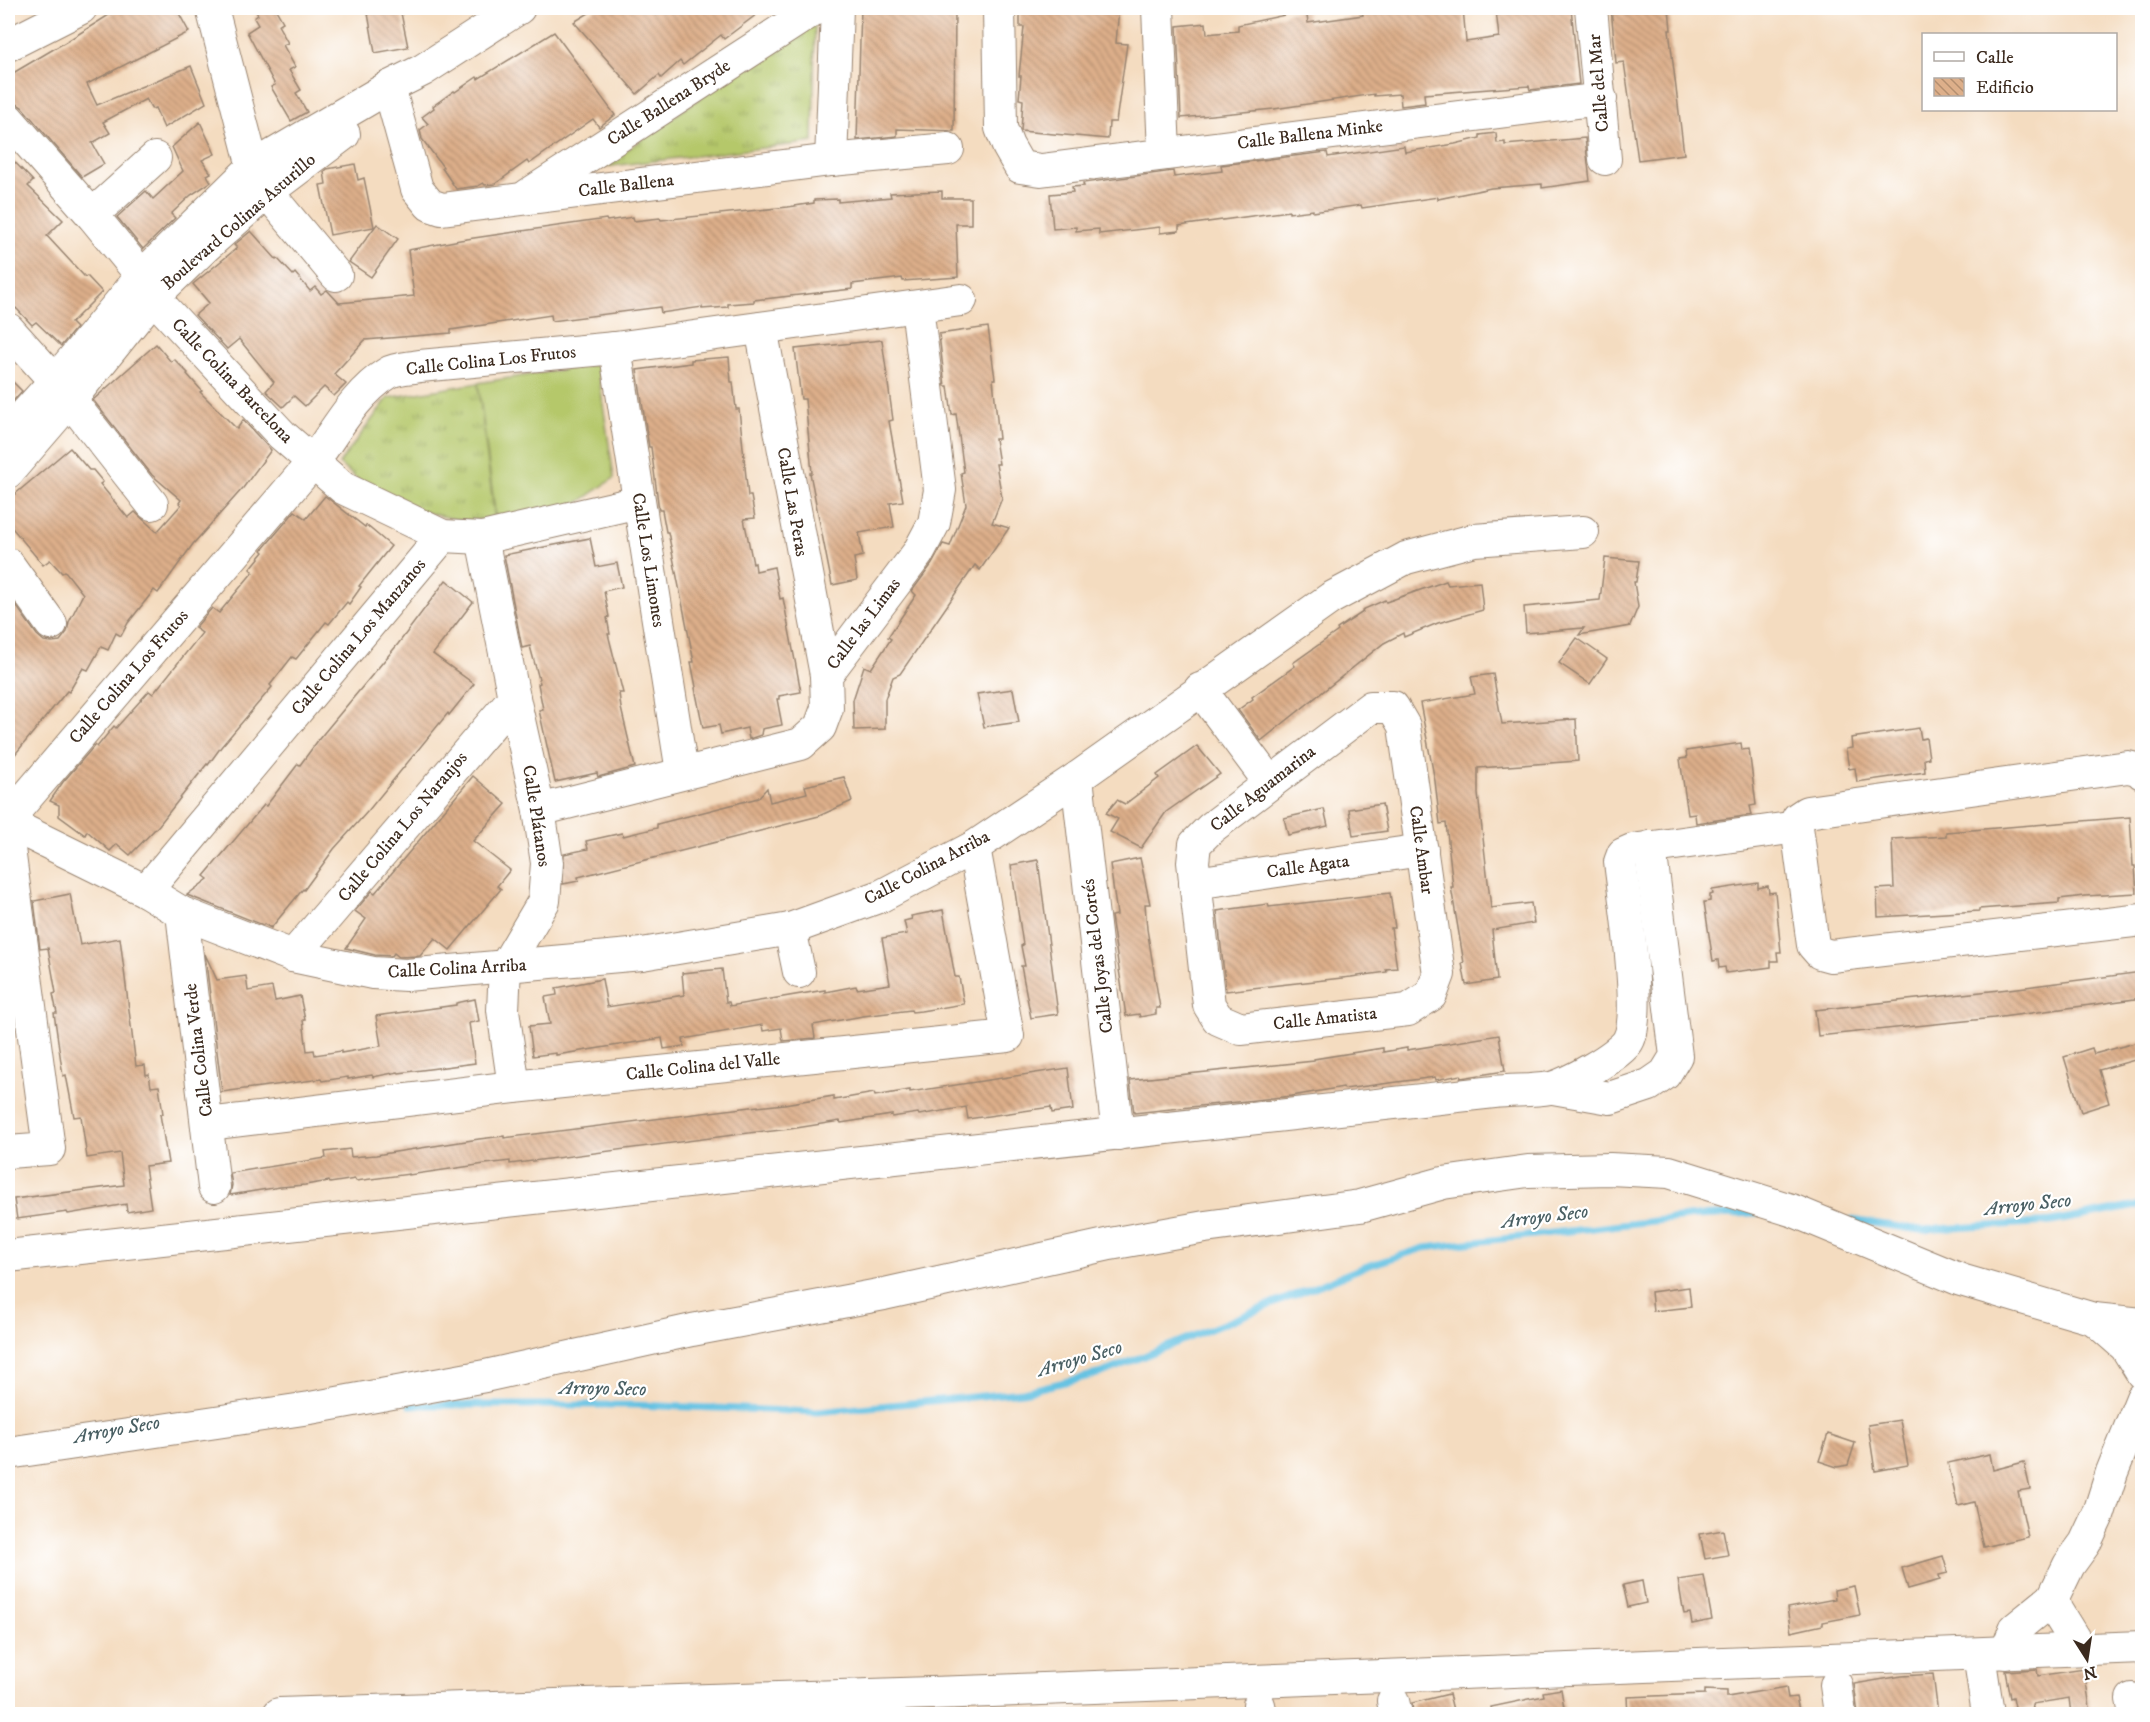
<svg xmlns="http://www.w3.org/2000/svg" width="2150" height="1722" font-family="'IM FELL DW Pica',serif">
<style>
.grass{fill:url(#grass-tufts);stroke:#787944;stroke-width:1.5}
.garden{fill:#b5c86b;stroke:#787944;stroke-width:1.5}
.lines{fill:none;stroke-linecap:round;stroke-linejoin:round}
.stream{stroke:#64c1e2;stroke-width:7}
.building{fill:url(#building-back-hatch)}
.minor-casing{stroke:#98836f;stroke-width:34}
.minor{stroke:#fff;stroke-width:32}
.labels{text-anchor:middle;dominant-baseline:central;stroke-width:4.5;stroke-linejoin:round;paint-order:stroke}
.street-label{font-size:18px;fill:#3b2a1e;stroke:#fff}
.water-label{font-size:20px;font-style:italic;fill:#495f63;stroke:#fff}
</style>
<defs>
<pattern id="grass-tufts" width="24" height="20" patternUnits="userSpaceOnUse" patternTransform="scale(1.5)"><rect width="24" height="20" fill="#b5c86b"/><path d="M3 7l-1-3M5 7V3M7 7l1-3M15 17l-1-3M17 17v-4M19 17l1-3" fill="none" stroke="#94a357"/></pattern>
<pattern id="building-back-hatch" width="6" height="6" patternUnits="userSpaceOnUse" patternTransform="scale(1.5)"><rect width="6" height="6" fill="#ddaf8a"/><path d="M-1 5l2 2M0 0l6 6M5-1l2 2" fill="none" stroke="#b48f70"/></pattern>
</defs>
<rect width="100%" height="100%" fill="#fff"/>
<filter id="ink" filterUnits="userSpaceOnUse"><feTurbulence type="fractalNoise" baseFrequency=".0167" numOctaves="2"/><feDisplacementMap in="SourceGraphic" scale="12" xChannelSelector="R" yChannelSelector="G"/><feConvolveMatrix kernelMatrix="1 2 1 2 8 2 1 2 1" color-interpolation-filters="sRGB"/></filter>
<filter id="wash" filterUnits="userSpaceOnUse"><feTurbulence type="fractalNoise" baseFrequency=".008" numOctaves="4" result="noise"/><feDisplacementMap in="SourceGraphic" scale="24" xChannelSelector="R" yChannelSelector="G"/><feGaussianBlur stdDeviation="1.35" result="paint"/><feColorMatrix in="noise" values="0 0 0 0 0 0 0 0 0 0 0 0 0 0 0 0 0 1.4 0 .05"/><feComposite in="paint" operator="in"/></filter>
<g filter="url(#wash)">
<rect width="100%" height="100%" fill="#f4dcc0"/>
<g class="grass">
<polygon points="815,16 813,142 603,167"/>
<polygon points="478,383 495,520 463,521 428,513 375,494 339,464 388,398"/>
</g>
<polygon class="garden" points="597,364 614,478 572,507 496,520 478,383"/>
<g class="lines">
<g class="stream">
<polyline points="1851,1220 1921,1230 2051,1222 2142,1205"/>
<polyline points="410,1405 635,1405 817,1412 1023,1392 1102,1373 1364,1267 1424,1248 1696,1216 1756,1213"/>
</g>
</g>
<g id="blocks">
<g class="building">
<polygon points="120,8 176,8 189,32 87,84 97,105 191,66 206,103 164,128 155,108 152,109 146,99 103,122 110,133 92,143 104,164 82,177 22,107 14,102 8,101 8,76 69,40"/>
<polygon points="254,8 275,8 283,22 278,25 288,43 283,45 295,67 289,70 301,90 296,93 307,112 291,121 271,87 275,85 247,32 258,25 254,18 258,15"/>
<polygon points="367,8 400,8 408,47 375,53"/>
<polygon points="597,8 765,8 724,39 721,35 683,65 680,61 661,78 659,75 637,94 574,22"/>
<polygon points="861,8 955,8 954,131 897,129 897,136 857,140"/>
<polygon points="1020,8 1119,8 1116,43 1127,44 1116,122 1109,122 1108,139 1021,131 1023,100 1019,99 1021,76 1019,76 1024,27 1020,27"/>
<polygon points="1362,8 1463,8 1466,42 1499,37 1496,11 1526,8 1571,8 1579,84 1530,90 1529,86 1424,94 1425,103 1401,106 1400,94 1374,96 1374,94 1274,109 1181,118 1177,26 1206,23 1207,34 1238,31 1238,25 1285,15 1285,13 1306,9 1308,23 1363,15"/>
<polygon points="1611,8 1669,8 1671,30 1669,30 1684,154 1638,160 1624,62 1616,63"/>
<polygon points="554,32 615,115 599,127 593,119 529,164 527,161 495,184 485,185 483,183 478,186 456,189 442,168 443,167 422,139 420,130 428,124 422,117 434,108 433,106 454,91 455,92 477,77 478,79"/>
<polygon points="200,122 215,154 202,160 211,173 207,175 211,182 191,195 171,214 175,218 143,249 117,217 146,191 153,199 183,171 172,147"/>
<polygon points="1496,133 1497,143 1505,142 1505,145 1585,138 1590,181 1542,188 1542,184 1491,188 1438,199 1438,197 1362,208 1361,205 1313,212 1313,210 1289,213 1289,211 1179,226 1179,231 1160,233 1160,227 1099,234 1099,229 1076,231 1076,227 1053,229 1050,194 1073,192 1072,187 1084,186 1083,183 1173,171 1174,177 1222,171 1221,165 1327,152 1328,157 1404,146 1405,152 1455,144 1480,138 1480,135"/>
<polygon points="8,155 33,181 28,186 63,220 47,236 85,277 87,276 102,292 71,323 76,328 61,346 36,322 32,325 16,308 12,312 8,311"/>
<polygon points="355,164 358,180 364,178 374,227 330,235 320,185 326,184 324,172 327,169"/>
<polygon points="942,191 942,198 971,198 971,224 956,224 958,277 903,281 902,278 852,284 852,289 754,300 754,302 728,304 728,307 702,309 702,307 661,313 660,307 552,321 551,315 451,330 451,333 365,340 334,374 346,384 334,396 324,387 305,406 294,396 283,407 266,391 274,382 239,339 227,349 195,315 209,303 193,284 237,248 234,245 251,231 276,259 277,258 293,275 295,273 310,291 315,287 321,294 327,290 339,303 414,296 408,250 460,240 606,219 607,221 633,217 634,221 660,218 661,220 788,207 814,203 814,200 838,199 838,202 891,197 890,193"/>
<polygon points="377,224 398,239 371,277 349,262"/>
<polygon points="988,327 995,379 993,379 999,439 995,439 999,464 996,464 1002,498 992,523 1009,528 980,570 975,565 900,674 893,677 885,699 885,729 854,730 853,700 864,666 871,669 891,639 888,637 916,595 912,591 932,564 943,544 950,546 966,505 961,473 964,472 956,414 952,415 948,386 945,386 939,334"/>
<polygon points="882,340 893,420 889,421 903,501 890,503 894,527 859,533 863,556 854,558 857,580 832,585 810,473 812,473 805,399 801,399 795,349"/>
<polygon points="156,344 171,362 174,359 188,373 187,374 202,391 200,392 237,429 243,420 271,450 243,488 193,544 158,593 154,590 128,623 121,636 116,633 108,650 101,647 88,670 83,668 69,692 67,691 8,763 8,594 37,635 44,641 52,642 60,641 67,632 69,622 83,594 65,571 62,573 50,560 43,565 8,523 8,500 70,448 89,470 93,470 103,482 100,484 128,518 135,512 157,532 181,505 179,503 181,500 152,475 93,400"/>
<polygon points="729,357 731,382 733,382 736,409 739,409 748,496 751,496 755,518 744,519 753,564 755,563 756,571 774,567 780,599 783,598 801,692 779,696 779,699 777,699 782,725 762,729 761,735 749,739 747,728 721,734 719,725 703,728 695,688 696,687 691,662 694,662 668,532 666,532 662,510 659,510 651,447 649,447 637,370 691,363 691,360"/>
<polygon points="8,377 22,391 8,407"/>
<polygon points="325,496 365,527 366,525 391,546 359,586 361,587 349,604 347,602 329,624 326,622 296,659 292,657 270,685 272,687 221,747 208,765 207,764 159,825 130,855 117,844 110,851 87,831 85,835 59,816 59,805 50,801 63,782 95,745 97,747 114,726 116,728 149,691 153,694 202,633 195,628 212,608 219,613 253,572 250,569 264,552 262,550 295,511 306,519"/>
<polygon points="590,538 596,567 617,563 622,587 604,591 609,617 607,618 610,634 608,634 623,693 619,693 621,708 635,767 598,777 597,773 555,782 539,710 543,709 538,684 540,683 530,646 522,648 504,555"/>
<polygon points="1605,558 1639,561 1636,582 1634,582 1638,607 1630,626 1579,635 1584,628 1526,633 1524,607 1600,600"/>
<polygon points="446,580 473,602 433,654 474,684 449,715 448,713 368,811 334,849 304,890 303,889 271,928 264,924 263,925 187,895 208,879 204,876 264,805 266,806 298,764 300,765 319,739 398,644"/>
<polygon points="1446,581 1448,585 1480,582 1483,610 1438,623 1404,637 1403,633 1384,643 1261,741 1238,710 1253,699 1252,697 1295,666 1293,663 1338,631 1337,629 1363,612 1362,610 1385,600 1386,602"/>
<polygon points="1577,638 1607,659 1590,684 1559,663"/>
<polygon points="1493,674 1502,724 1576,719 1578,761 1478,768 1478,794 1491,908 1531,903 1534,923 1492,930 1497,980 1466,985 1462,963 1464,963 1451,887 1453,887 1446,823 1440,824 1435,781 1420,703 1475,694 1471,677"/>
<polygon points="1013,689 1019,722 984,727 977,694"/>
<polygon points="1919,728 1921,739 1926,738 1929,758 1924,759 1925,772 1857,782 1855,768 1849,769 1846,749 1852,748 1851,738"/>
<polygon points="1741,743 1742,750 1749,749 1756,805 1750,806 1752,815 1696,823 1695,814 1688,815 1680,759 1687,758 1686,751"/>
<polygon points="1197,746 1220,774 1166,812 1141,848 1110,832 1118,819 1106,813 1117,800 1125,804 1159,778 1157,775"/>
<polygon points="473,776 506,804 473,841 510,870 497,886 501,889 450,950 435,938 420,956 399,957 394,953 392,956 375,955 346,948 366,919 355,911 372,891 375,893"/>
<polygon points="844,777 852,801 819,816 578,877 579,881 563,884 564,854 588,849 586,841 622,833 623,836 657,828 657,824 758,798 767,788 770,802 807,793 805,786"/>
<polygon points="1382,804 1387,831 1353,836 1349,809"/>
<polygon points="1324,809 1328,826 1288,835 1284,818"/>
<polygon points="2130,817 2133,866 2135,866 2137,893 2085,896 2059,899 2059,903 1979,909 1979,911 1878,917 1877,889 1894,888 1892,839 1946,836 1946,832 1972,830"/>
<polygon points="1140,858 1150,904 1145,904 1147,929 1160,1008 1156,1008 1156,1014 1140,1017 1139,1014 1126,1016 1111,916 1117,915 1110,864"/>
<polygon points="1038,860 1058,1014 1031,1018 1021,966 1025,966 1021,946 1023,945 1011,865"/>
<polygon points="1758,883 1758,888 1768,886 1769,893 1775,892 1781,952 1777,952 1778,961 1771,961 1771,967 1726,973 1725,967 1719,968 1718,960 1713,961 1704,902 1710,901 1710,895 1713,894 1712,890"/>
<polygon points="1390,893 1395,928 1391,928 1397,968 1386,969 1387,972 1351,977 1226,991 1217,911 1268,904 1269,907"/>
<polygon points="70,894 80,945 120,938 136,1066 145,1065 146,1075 149,1074 151,1087 159,1086 163,1114 160,1114 168,1163 145,1166 151,1208 127,1212 126,1204 68,1214 67,1212 17,1219 14,1199 124,1185 120,1153 87,1158 81,1116 74,1117 66,1075 63,1076 54,1013 57,1013 53,994 56,993 48,948 40,949 34,901"/>
<polygon points="943,910 955,977 959,977 964,1004 921,1011 912,1012 911,1010 863,1016 813,1025 815,1038 783,1041 781,1028 763,1031 762,1025 683,1039 684,1046 664,1049 662,1038 556,1055 556,1053 533,1056 529,1026 550,1024 545,997 557,995 556,988 602,979 607,1007 684,995 682,973 722,969 726,1002 729,1002 730,1006 825,990 825,992 856,986 857,989 890,984 882,938 907,934 904,921 912,919 911,916"/>
<polygon points="205,954 217,980 246,976 248,991 272,987 275,1001 300,996 305,1020 303,1020 307,1051 314,1050 315,1055 341,1051 341,1053 381,1046 376,1016 456,1005 456,1003 475,999 479,1021 469,1023 475,1063 399,1073 398,1072 373,1077 372,1075 348,1079 348,1077 322,1081 321,1079 222,1092"/>
<polygon points="2142,972 2142,998 1994,1018 1818,1036 1815,1010 2018,988"/>
<polygon points="1499,1035 1505,1071 1461,1078 1460,1075 1436,1080 1435,1077 1367,1086 1344,1089 1343,1087 1292,1096 1134,1113 1130,1080 1314,1061 1314,1059 1383,1048 1383,1052 1407,1048 1407,1050"/>
<polygon points="2142,1041 2142,1058 2099,1070 2109,1103 2081,1112 2064,1057 2092,1048 2094,1054"/>
<polygon points="1068,1068 1073,1110 1052,1113 1051,1107 968,1119 966,1107 919,1115 918,1113 892,1117 892,1115 841,1123 840,1121 790,1129 764,1132 764,1131 510,1164 510,1161 485,1164 409,1175 409,1174 356,1181 355,1179 330,1183 329,1181 305,1185 280,1187 230,1195 232,1185 230,1173 326,1158 325,1152 350,1149 351,1157 376,1155 479,1139 504,1136 504,1138 758,1106 758,1107 784,1104 834,1096 834,1100 874,1093 875,1096 910,1090 910,1092"/>
<polygon points="1689,1287 1691,1307 1653,1311 1651,1292"/>
<polygon points="1900,1420 1908,1465 1875,1471 1868,1425"/>
<polygon points="1828,1434 1855,1443 1848,1465 1837,1467 1819,1461"/>
<polygon points="1990,1454 1993,1470 2024,1462 2030,1489 2018,1491 2028,1537 1984,1547 1974,1502 1958,1506 1948,1463"/>
<polygon points="1723,1530 1728,1555 1705,1559 1700,1534"/>
<polygon points="1943,1556 1948,1573 1939,1575 1940,1580 1908,1589 1902,1568"/>
<polygon points="1704,1576 1712,1620 1692,1624 1690,1613 1684,1614 1678,1580"/>
<polygon points="1642,1581 1646,1603 1628,1607 1623,1585"/>
<polygon points="1854,1586 1860,1615 1823,1622 1823,1625 1791,1632 1787,1608 1835,1599 1834,1590"/>
<polygon points="2037,1669 2038,1676 2084,1669 2091,1714 2071,1714 2069,1698 2032,1704 2033,1708 2016,1712 2013,1697 2010,1698 2005,1671"/>
<polygon points="1933,1674 1938,1714 1858,1714 1854,1684 1902,1676"/>
<polygon points="1786,1687 1788,1698 1796,1697 1800,1714 1628,1714 1627,1697 1705,1694 1705,1690 1727,1691 1727,1697"/>
<polygon points="1561,1689 1565,1714 1492,1714 1491,1707 1544,1696 1543,1692"/>
<polygon points="1449,1694 1454,1714 1413,1714 1412,1703"/>
</g>
</g>
</g>
<g filter="url(#ink)">
<use href="#blocks" fill-opacity="0" stroke="#98836f" stroke-width="1.5"/>
<g class="lines">
<defs>
<g id="minor">
<polyline points="212,8 253,167 267,192 336,275"/>
<polyline points="999,8 1001,128 1008,146 1020,167 1041,170 1601,99"/>
<polyline points="1158,8 1164,153"/>
<polyline points="1591,8 1605,159"/>
<polyline points="8,45 81,8"/>
<polyline points="389,87 417,189 430,205 442,209 831,160 948,149"/>
<polyline points="8,119 92,215 142,276"/>
<polyline points="831,160 837,8"/>
<polyline points="528,195 816,8"/>
<polyline points="92,215 155,158"/>
<polyline points="153,297 282,435 343,488 443,536 482,538 639,502"/>
<polyline points="761,328 826,675"/>
<polyline points="8,329 55,381"/>
<polyline points="615,348 682,772"/>
<polyline points="70,400 152,504"/>
<polyline points="8,433 55,381 142,276 253,167 389,87 423,70 519,8"/>
<polyline points="8,472 70,400 153,297 206,246 267,192 344,134"/>
<polyline points="482,538 514,698 539,810 547,863 544,901 505,967 503,1010 514,1087"/>
<polyline points="8,564 51,624"/>
<polyline points="1200,689 1270,783"/>
<polygon points="1371,707 1393,707 1404,726 1439,974 1431,995 1408,1010 1241,1029 1218,1019 1209,1005 1193,862 1195,844 1211,828"/>
<polyline points="2142,773 2141,770 2128,767 1807,812 1798,818 1797,827 1813,945 1820,953 1831,956 2142,920"/>
<polyline points="1077,778 1118,1134"/>
<polyline points="539,810 801,744 820,727 827,708 826,675 918,553 934,523 940,490 917,307"/>
<path d="M8,819l305,-357c22,-30 42,-69 75,-89 8,-5 22,-5 32,-7l195,-18 346,-48"/>
<polyline points="8,823 146,891 182,913 293,956 373,973 406,975 642,954 790,929 881,896 974,847 1077,778 1331,598 1406,558 1474,540 1583,532"/>
<polyline points="8,841 49,1149 8,1152"/>
<polyline points="1195,883 1422,850"/>
<polyline points="146,891 443,536"/>
<polyline points="182,913 214,1187"/>
<polyline points="790,929 799,972"/>
<polyline points="293,956 514,698"/>
<polyline points="1553,1088 1610,1098 1649,1085 1665,1074 1676,1056 1650,847"/>
<polyline points="208,1124 514,1087 1008,1036 974,847"/>
<path d="M8,1256l1486,-164c19,-2 38,-1 56,-4 15,-2 70,-33 78,-47 15,-25 -4,-145 -8,-179l3,-8 9,-4 165,-23"/>
<polyline points="2094,1319 2126,1347 2142,1373"/>
<polyline points="8,1453 310,1408 485,1376 692,1330 884,1294 1110,1244 1205,1227 1360,1206 1443,1183 1528,1171 1610,1169 1669,1172 1794,1211 1961,1280 2094,1319 2142,1324"/>
<polyline points="2080,1649 2056,1610 2053,1598 2069,1565 2085,1543 2099,1513 2112,1472 2142,1398"/>
<polyline points="2006,1653 2015,1629 2053,1598"/>
<polyline points="1979,1654 1988,1714"/>
<polyline points="1836,1685 1840,1714"/>
<polyline points="2132,1699 2135,1714"/>
<polyline points="1393,1701 1396,1714"/>
<polyline points="1259,1705 1261,1714"/>
<polyline points="279,1714 992,1691 2142,1647"/>
</g>
</defs>
<use href="#minor" class="minor-casing"/>
<use href="#minor" class="minor"/>
</g>
</g>
<g class="labels">
<g class="street-label">
<text transform="translate(1599 83) rotate(-95)">Calle del Mar</text>
<text transform="translate(669 103) rotate(-33)">Calle Ballena Bryde</text>
<text transform="translate(1310 135) rotate(-7)">Calle Ballena Minke</text>
<text transform="translate(626 186) rotate(-7)">Calle Ballena</text>
<text transform="translate(239 222) rotate(-41)">Boulevard Colinas Asturillo</text>
<text transform="translate(491 361) rotate(-6)">Calle Colina Los Frutos</text>
<text transform="translate(232 381) rotate(46)">Calle Colina Barcelona</text>
<text transform="translate(792 502) rotate(80)">Calle Las Peras</text>
<text transform="translate(648 560) rotate(81)">Calle Los Limones</text>
<text transform="translate(864 624) rotate(-53)">Calle las Limas</text>
<text transform="translate(359 637) rotate(-50)">Calle Colina Los Manzanos</text>
<text transform="translate(129 677) rotate(-49)">Calle Colina Los Frutos</text>
<text transform="translate(1263 789) rotate(-38)">Calle Aguamarina</text>
<text transform="translate(536 816) rotate(81)">Calle Plátanos</text>
<text transform="translate(403 827) rotate(-50)">Calle Colina Los Naranjos</text>
<text transform="translate(1421 850) rotate(82)">Calle Ambar</text>
<text transform="translate(1308 867) rotate(-8)">Calle Agata</text>
<text transform="translate(927 868) rotate(-28)">Calle Colina Arriba</text>
<text transform="translate(1098 956) rotate(-97)">Calle Joyas del Cortés</text>
<text transform="translate(457 969) rotate(-3)">Calle Colina Arriba</text>
<text transform="translate(1325 1019) rotate(-6)">Calle Amatista</text>
<text transform="translate(199 1050) rotate(-97)">Calle Colina Verde</text>
<text transform="translate(703 1067) rotate(-6)">Calle Colina del Valle</text>
</g>
<g class="water-label">
<text transform="translate(2028 1205) rotate(-6)">Arroyo Seco</text>
<text transform="translate(1545 1217) rotate(-7)">Arroyo Seco</text>
<text transform="translate(1080 1359) rotate(-16)">Arroyo Seco</text>
<text transform="translate(603 1389) rotate(1)">Arroyo Seco</text>
<text transform="translate(117 1430) rotate(-10)">Arroyo Seco</text>
</g>
</g>
<rect width="2150" height="1722" fill="none" stroke="#fff" stroke-width="30"/>
<rect x="1922" y="33" width="195" height="78" fill="#ffffff" stroke="#b1aaa5" stroke-width="1.5"/>
<rect x="1934" y="52" width="30" height="9" fill="#ffffff" stroke="#b1aaa5" stroke-width="1.5"/>
<text x="1976" y="63" font-size="18" fill="#3b2a1e">Calle</text>
<rect x="1934" y="78" width="30" height="18" fill="url(#building-back-hatch)" stroke="#b1aaa5" stroke-width="1.5"/>
<text x="1976" y="93" font-size="18" fill="#3b2a1e">Edificio</text>
<g transform="translate(2087 1659) rotate(168)" stroke="#ffffff" stroke-width="4.5" paint-order="stroke">
<path d="M0-4.5L10 22L0 15L-10 22Z" fill="#3b2a1e"/>
<text y="-9" font-size="16" font-weight="bold" text-anchor="middle" fill="#3b2a1e">N</text>
</g>
</svg>
